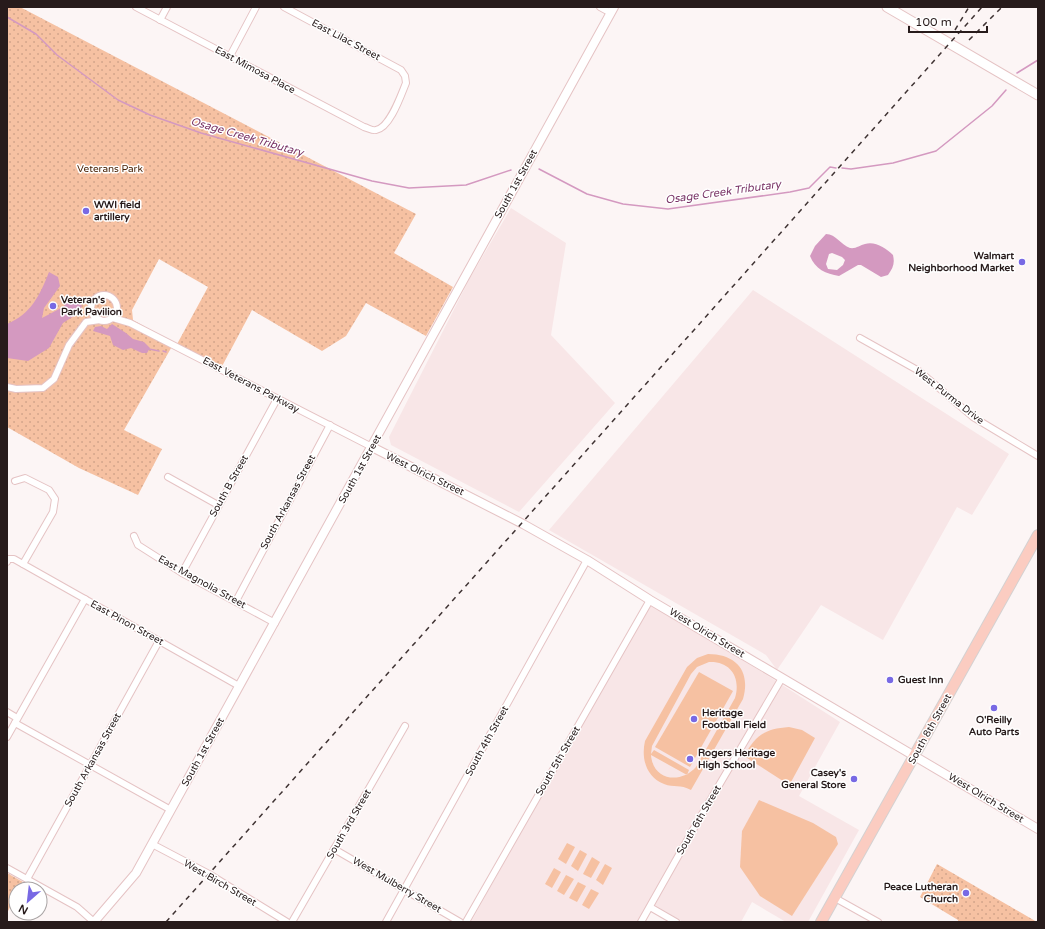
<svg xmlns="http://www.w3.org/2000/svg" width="1045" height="929" font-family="'Varela Round',sans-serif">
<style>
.built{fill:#f8e6e7}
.grass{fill:#f6c1a2;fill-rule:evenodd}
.park{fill:url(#park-dots)}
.water{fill:#d499c0;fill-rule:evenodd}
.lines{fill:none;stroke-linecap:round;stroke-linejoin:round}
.stream{stroke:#d499c0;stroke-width:1.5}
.minor-casing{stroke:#e5c3c4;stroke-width:8}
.tertiary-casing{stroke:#e5c3c4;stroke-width:10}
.secondary-casing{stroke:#e5c3c4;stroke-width:11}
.primary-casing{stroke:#d4d1d1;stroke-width:12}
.minor{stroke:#fff;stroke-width:6}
.tertiary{stroke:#fff;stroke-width:8}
.secondary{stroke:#fff;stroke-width:9}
.primary{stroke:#fbccc1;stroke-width:10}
.rail{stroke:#3f3333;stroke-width:1.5;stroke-dasharray:5 5;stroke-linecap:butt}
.poi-dot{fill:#7869e4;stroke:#fff;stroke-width:1.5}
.labels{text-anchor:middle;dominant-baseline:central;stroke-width:3;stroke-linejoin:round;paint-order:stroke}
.street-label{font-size:10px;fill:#271b1b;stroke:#fff}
.park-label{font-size:10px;fill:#482105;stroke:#fff}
.poi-label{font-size:10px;font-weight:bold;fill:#271b1b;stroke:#fff;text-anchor:start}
.water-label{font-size:11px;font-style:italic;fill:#793366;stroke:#fff}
</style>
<defs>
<pattern id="park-dots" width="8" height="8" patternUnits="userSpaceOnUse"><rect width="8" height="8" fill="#f6c1a2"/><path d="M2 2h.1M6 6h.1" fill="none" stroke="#d3a58b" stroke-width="1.8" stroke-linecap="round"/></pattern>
</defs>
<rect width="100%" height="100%" fill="#fcf5f5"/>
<g class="built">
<polygon points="511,208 566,243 551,335 615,403 519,512 391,445 389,437 470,278"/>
<polygon points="753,290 1009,454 972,515 957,507 883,640 821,605 777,670 766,655 549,530"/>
<polygon points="650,600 840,722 799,796 859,830 808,922 786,922 752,902 741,922 683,922 655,905 644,922 471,922"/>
</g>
<g class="grass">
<path d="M708,654c28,0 43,17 35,45l-52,91c-11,-6 -17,-2 -27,-6 -18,-7 -23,-26 -19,-43l42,-74 10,-9zM709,662c22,-1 32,16 26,36l-39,69c-15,17 -43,14 -45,-12l36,20 2,-5 -35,-20 -3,4 1,-8 39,-72 6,-7z"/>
<polygon points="699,672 733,691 690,767 655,747"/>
<path d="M789,727l13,3 13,8 -24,44 -5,1 -42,-27c12,-21 20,-27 45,-29z"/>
<polygon points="759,800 813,823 836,837 838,844 792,916 760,896 740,867 742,831"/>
<polygon points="567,843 575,847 566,864 558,859"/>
<polygon points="580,850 587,854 578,871 571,866"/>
<polygon points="592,857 600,862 591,878 583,874"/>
<polygon points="605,864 612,868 603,885 596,880"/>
<polygon points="554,868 561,872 552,888 545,884"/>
<polygon points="566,875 574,879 564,895 557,891"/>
<polygon points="578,882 586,886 577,902 569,898"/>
<polygon points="591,889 599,893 589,909 582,905"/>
</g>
<g class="park">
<polygon points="7,7 20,7 416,214 394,253 453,287 426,336 366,303 346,336 322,351 252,310 220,370 176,346 208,287 159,259 132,310 133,320 174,343 124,430 162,449 138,495 79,468 7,427"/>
<polygon points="937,864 1037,922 958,922 958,920 920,897"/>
<polygon points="7,873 23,882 20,889 16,889 16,896 7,913"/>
</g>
<g class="water">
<path d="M826,234c10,0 15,11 24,14 6,1 10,-3 15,-4 10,-3 21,4 28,11 2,9 0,13 -5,20l-7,2 -20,-12h-3l-19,11c-13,-2 -24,-7 -29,-20l5,-10zM832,253l10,4 3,3 -2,5 -6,5 -9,-1 -2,-5 3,-10z"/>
<path d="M49,272l9,5 2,9 -16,22 -2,10 21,-11 9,-10h4l6,9 -5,8 -14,9 -14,25 -21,13 -21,-3v-34c24,-10 33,-29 42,-52z"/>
<polygon points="112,324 126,333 133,339 144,342 150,348 147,353 142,353 131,348 123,350 113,345 110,336 93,331 95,327 101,326 107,329"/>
</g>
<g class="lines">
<g class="stream">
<polyline points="7,17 36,34 57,55 118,100 150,115 201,133 372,181 409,188 466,185 511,170"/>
<polyline points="1017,73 1038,60"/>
<polyline points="842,168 851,169 893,163 936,151 992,106 1006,90"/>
<polyline points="539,169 587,194 623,204 668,209 790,192 809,188 830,167 836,168"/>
<polyline points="149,349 159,351"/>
<polyline points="163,351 166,352"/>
</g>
<defs>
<g id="minor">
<path d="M136,7l228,120c4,1 9,4 12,3 14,-2 25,-35 30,-47l-1,-7 -4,-6 -117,-63"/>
<polyline points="600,7 611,13"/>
<polyline points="160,20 167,7"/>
<polyline points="230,56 256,7"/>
<circle cx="104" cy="308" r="13"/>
<polyline points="113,318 130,323 372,447"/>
<polyline points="860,338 919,371 973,417 1038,456"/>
<polyline points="7,387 16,389 43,388 54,379 69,345 86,322 100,320"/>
<polyline points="168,477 218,505"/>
<polyline points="15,481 25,478 49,490 55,499 53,512 23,564"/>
<polyline points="134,536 138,545 182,573 275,623"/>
<polyline points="7,562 8,559 14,559 239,686"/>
<polyline points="182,573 277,399"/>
<polyline points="236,601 330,425"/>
<polyline points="7,712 17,718"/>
<polyline points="15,723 171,810"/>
<polyline points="7,737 85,599"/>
<polyline points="152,844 209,874 287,922"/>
<polyline points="334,849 460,922"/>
<polyline points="7,868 77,907 94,922"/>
<polyline points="27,879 159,641"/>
<polyline points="835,898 878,922"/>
<polyline points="650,907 676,922"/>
<polyline points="292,922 405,726"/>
<polyline points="386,922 587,560"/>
<polyline points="466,922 650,600"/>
<polyline points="641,922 698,821 782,678"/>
</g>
<g id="tertiary">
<polyline points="372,447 523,524 587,560 650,600 1038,829"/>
<polyline points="94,922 136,873 152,844 614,7"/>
</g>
<polyline id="secondary" points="887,7 1038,95"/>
<polyline id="primary" points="821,922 1038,535"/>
</defs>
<use href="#minor" class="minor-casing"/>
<use href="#tertiary" class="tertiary-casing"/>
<use href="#secondary" class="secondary-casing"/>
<use href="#primary" class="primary-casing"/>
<use href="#minor" class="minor"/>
<use href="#tertiary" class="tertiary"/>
<use href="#secondary" class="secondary"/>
<use href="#primary" class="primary"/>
<g class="rail">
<polyline points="955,30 969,7"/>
<polyline points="969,40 1002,7"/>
<polyline points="166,922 982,7"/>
</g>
</g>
<g class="poi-dot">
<circle cx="86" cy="211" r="4"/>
<circle cx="1022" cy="262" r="4"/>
<circle cx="53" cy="306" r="4"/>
<circle cx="890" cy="680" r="4"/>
<circle cx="994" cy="708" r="4"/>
<circle cx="694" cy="719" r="4"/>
<circle cx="690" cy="759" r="4"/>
<circle cx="854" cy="779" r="4"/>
<circle cx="966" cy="893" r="4"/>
</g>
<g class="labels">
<g class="street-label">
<text transform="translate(346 40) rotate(28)">East Lilac Street</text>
<text transform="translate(255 70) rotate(28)">East Mimosa Place</text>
<text transform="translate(516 184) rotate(-61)">South 1st Street</text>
<text transform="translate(251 385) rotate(28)">East Veterans Parkway</text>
<text transform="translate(949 396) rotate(38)">West Purma Drive</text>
<text transform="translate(360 469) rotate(-61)">South 1st Street</text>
<text transform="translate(425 474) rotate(26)">West Olrich Street</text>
<text transform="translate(229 486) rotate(-61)">South B Street</text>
<text transform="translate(288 502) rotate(-62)">South Arkansas Street</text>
<text transform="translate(202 582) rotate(29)">East Magnolia Street</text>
<text transform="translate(127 623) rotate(29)">East Pinon Street</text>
<text transform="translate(707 633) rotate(31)">West Olrich Street</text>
<text transform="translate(930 729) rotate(-61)">South 8th Street</text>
<text transform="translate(487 741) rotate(-61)">South 4th Street</text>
<text transform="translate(203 752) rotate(-61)">South 1st Street</text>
<text transform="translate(93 760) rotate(-61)">South Arkansas Street</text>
<text transform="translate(558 761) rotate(-60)">South 5th Street</text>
<text transform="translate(986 798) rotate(31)">West Olrich Street</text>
<text transform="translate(699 820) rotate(-60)">South 6th Street</text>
<text transform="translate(349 824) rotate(-60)">South 3rd Street</text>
<text transform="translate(220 883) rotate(30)">West Birch Street</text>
<text transform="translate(397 885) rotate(30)">West Mulberry Street</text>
</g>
<g class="park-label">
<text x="110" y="169">Veterans Park</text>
</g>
<g class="poi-label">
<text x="94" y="205">WWI field<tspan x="94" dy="12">artillery</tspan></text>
<text x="1014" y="256" text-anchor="end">Walmart<tspan x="1014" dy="12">Neighborhood Market</tspan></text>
<text x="61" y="300">Veteran's<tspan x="61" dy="12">Park Pavilion</tspan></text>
<text x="898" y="680">Guest Inn</text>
<text x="702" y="713">Heritage<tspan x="702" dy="12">Football Field</tspan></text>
<text x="994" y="720" text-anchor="middle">O'Reilly<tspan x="994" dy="12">Auto Parts</tspan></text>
<text x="698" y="753">Rogers Heritage<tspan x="698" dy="12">High School</tspan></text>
<text x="846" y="773" text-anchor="end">Casey's<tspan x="846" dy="12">General Store</tspan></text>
<text x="958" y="887" text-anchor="end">Peace Lutheran<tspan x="958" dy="12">Church</tspan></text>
</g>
<g class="water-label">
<text transform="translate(247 137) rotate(16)">Osage Creek Tributary</text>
<text transform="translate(723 192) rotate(-8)">Osage Creek Tributary</text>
</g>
</g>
<rect width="1045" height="929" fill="none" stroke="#271b1b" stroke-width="16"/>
<g transform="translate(28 901) rotate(208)"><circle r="19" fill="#ffffff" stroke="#a9a4a4"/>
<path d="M0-3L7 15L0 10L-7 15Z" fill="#7869e4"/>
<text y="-6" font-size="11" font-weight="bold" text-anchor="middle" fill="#271b1b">N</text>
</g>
<path d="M909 26v6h78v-6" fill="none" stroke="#271b1b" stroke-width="2"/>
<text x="915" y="26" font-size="12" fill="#271b1b" stroke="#ffffff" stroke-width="3" paint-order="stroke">100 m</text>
</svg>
